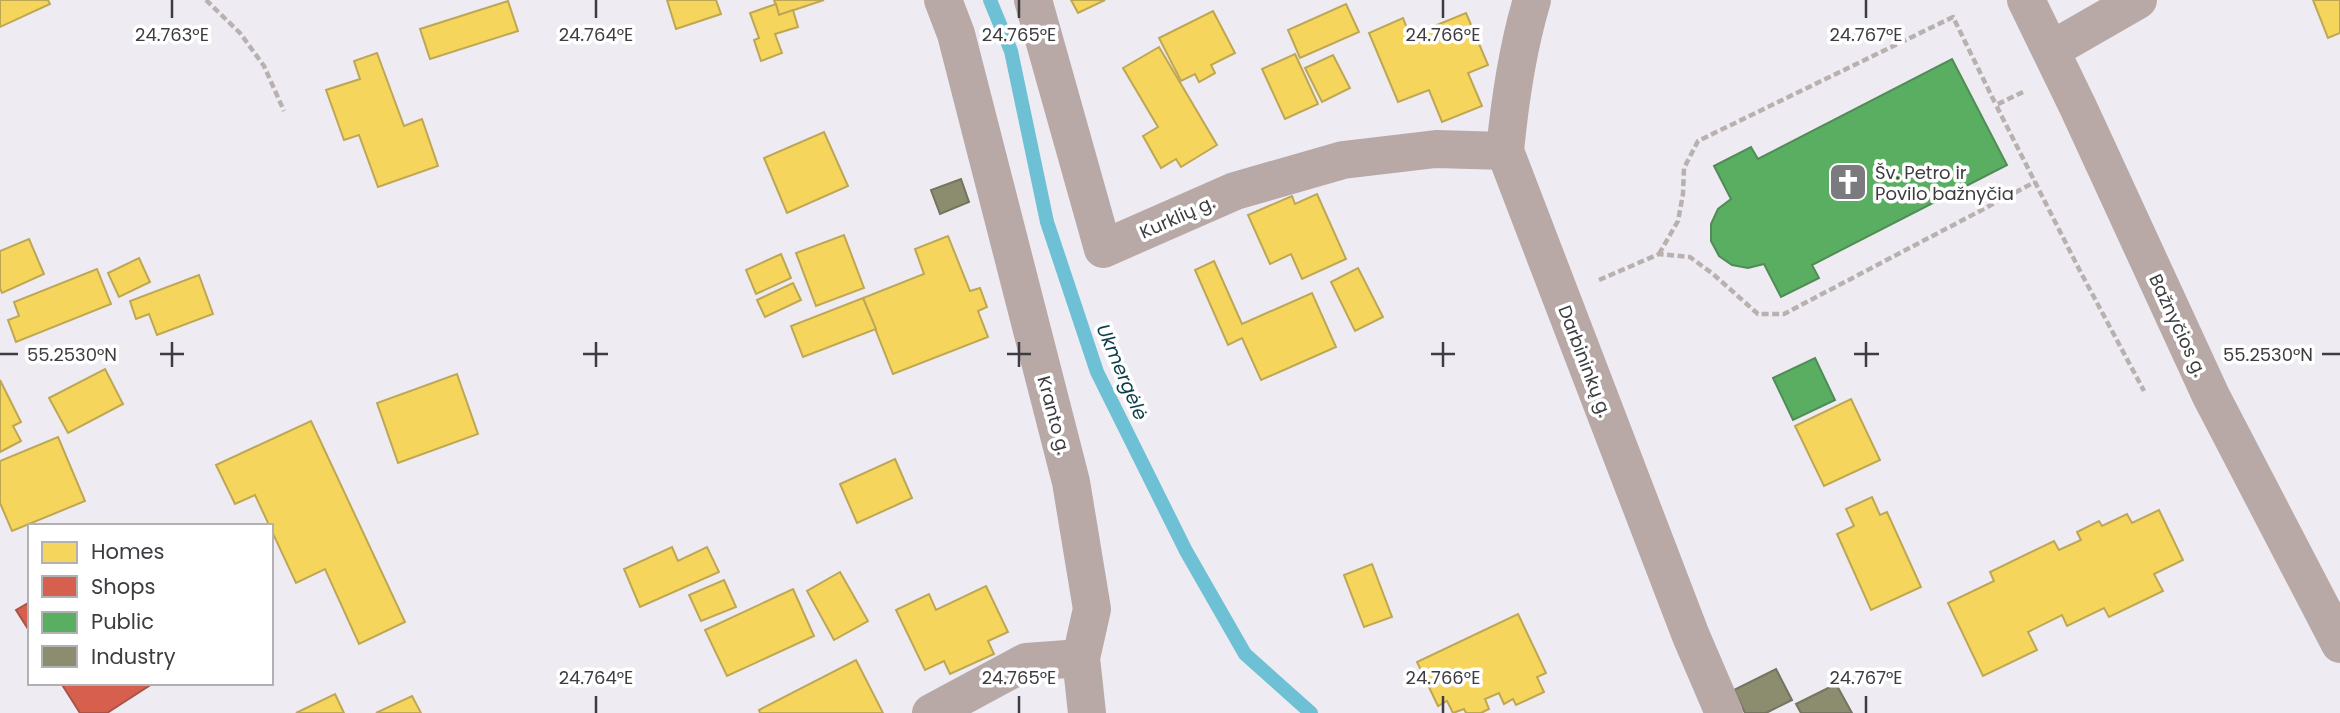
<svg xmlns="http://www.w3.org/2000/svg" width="2340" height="713" font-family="Poppins,sans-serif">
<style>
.homes{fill:#f6d55c;stroke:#bea754;stroke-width:2}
.shops{fill:#d6604d;stroke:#a85549;stroke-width:2}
.public{fill:#5aae61;stroke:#518c57;stroke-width:2}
.industry{fill:#8c8c6e;stroke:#747460;stroke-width:2}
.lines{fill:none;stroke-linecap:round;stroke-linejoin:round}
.stream{stroke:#6ec1d4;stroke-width:14}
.path{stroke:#b9b0b0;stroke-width:4.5;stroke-dasharray:7 3.5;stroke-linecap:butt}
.minor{stroke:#b8a9a7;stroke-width:38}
.ticks{fill:none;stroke:#3d3c41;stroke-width:2.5}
.labels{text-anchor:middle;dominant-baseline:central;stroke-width:7;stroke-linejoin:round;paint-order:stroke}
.poi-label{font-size:18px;fill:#3d3c41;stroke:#fff;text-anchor:start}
.street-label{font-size:18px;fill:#3d3c41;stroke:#fff}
.water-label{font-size:19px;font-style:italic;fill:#083e49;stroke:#fff}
.ticks-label{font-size:18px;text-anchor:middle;fill:#3d3c41;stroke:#fff;stroke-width:7;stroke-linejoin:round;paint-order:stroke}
</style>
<rect width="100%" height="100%" fill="#eeecf2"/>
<g class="homes">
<polygon points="0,0 48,0 50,4 0,27"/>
<polygon points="667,0 716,0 721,14 676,29"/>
<polygon points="774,0 824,0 779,15"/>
<polygon points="1071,0 1105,0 1078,13"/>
<polygon points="2313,0 2340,0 2340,33 2328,38"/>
<polygon points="508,1 518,31 430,59 420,29"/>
<polygon points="776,4 779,15 793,10 798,27 775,34 782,53 761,61 754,40 759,38 750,13"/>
<polygon points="1346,4 1359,32 1300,58 1288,30"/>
<polygon points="1213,11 1235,53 1211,65 1215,73 1199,82 1195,74 1181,81 1159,38"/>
<polygon points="1466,13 1488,65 1468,73 1482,106 1442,122 1429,90 1398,102 1369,33 1403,18 1410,36"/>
<polygon points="1159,47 1217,145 1181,167 1176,159 1161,168 1143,136 1158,127 1123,68"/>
<polygon points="377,53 404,126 422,119 438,166 378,187 359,135 344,140 326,90 360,79 354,61"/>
<polygon points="1295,54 1318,104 1285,119 1262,69"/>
<polygon points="1333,55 1350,88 1322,102 1305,68"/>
<polygon points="824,132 848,186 787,213 764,158"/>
<polygon points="1317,194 1346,259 1302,279 1291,254 1270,264 1248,215 1292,196 1295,204"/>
<polygon points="844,235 864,288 816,306 796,253"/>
<polygon points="948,236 970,291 980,288 987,307 978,311 988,337 893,374 863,298 924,274 915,249"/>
<polygon points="29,239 44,274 2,293 0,288 0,251"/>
<polygon points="781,254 791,278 756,294 746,270"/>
<polygon points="139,258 150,282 119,297 108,273"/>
<polygon points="1214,261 1242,324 1312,293 1336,347 1261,380 1242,338 1228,345 1195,270"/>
<polygon points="1358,268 1383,317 1355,331 1331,282"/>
<polygon points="97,269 111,304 16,342 8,320 19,316 14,302"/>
<polygon points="199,275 213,314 157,335 149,314 136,319 130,301"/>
<polygon points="793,283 801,300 765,317 757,300"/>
<polygon points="863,298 876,329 803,357 791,326"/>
<polygon points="105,369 123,404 68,433 49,398"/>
<polygon points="457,374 478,434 398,463 377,403"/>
<polygon points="0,380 21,422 13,426 21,441 0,452"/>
<polygon points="1851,399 1880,460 1824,486 1795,426"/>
<polygon points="311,421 405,622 359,644 325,569 296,583 255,495 235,504 216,465"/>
<polygon points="58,437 85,501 12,531 0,503 0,461"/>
<polygon points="895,459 912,498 857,523 840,484"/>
<polygon points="1872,497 1880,515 1887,512 1921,587 1871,610 1837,534 1854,526 1846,509"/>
<polygon points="2159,510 2183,560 2154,574 2163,591 2109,617 2104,608 2067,626 2062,615 2028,632 2037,650 1983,676 1948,603 1994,581 1990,572 2054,541 2059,550 2081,540 2077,532 2099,521 2102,526 2127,514 2132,523"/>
<polygon points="672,547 678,561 707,547 719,572 640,607 624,569"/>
<polygon points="1372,564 1392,617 1364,627 1344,575"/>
<polygon points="840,572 868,621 834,640 807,591"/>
<polygon points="724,580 736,607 701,621 689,595"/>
<polygon points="986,586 1008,632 988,641 994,654 950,674 944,661 925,670 896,610 929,594 936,610"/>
<polygon points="793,589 814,636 727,676 705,630"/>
<polygon points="1518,614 1546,673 1537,677 1544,692 1516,705 1513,699 1504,704 1499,693 1485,699 1489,709 1481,713 1466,713 1464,709 1453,713 1447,701 1438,706 1417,662"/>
<polygon points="856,660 883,713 760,713 759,710"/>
<polygon points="335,694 344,713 296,713"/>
<polygon points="412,696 421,713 376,713"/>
</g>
<g class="shops">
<polygon points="30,602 30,632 16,610"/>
<polygon points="61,683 152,683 152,684 107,713 80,713"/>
</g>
<g class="public">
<polygon points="1952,59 2007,165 1812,265 1819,278 1781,297 1764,264 1748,268 1732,265 1719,256 1711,241 1711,224 1718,209 1731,199 1714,166 1751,147 1758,159"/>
<polygon points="1815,358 1835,400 1793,420 1773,378"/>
</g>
<g class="industry">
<polygon points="961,179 969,202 940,214 931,190"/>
<polygon points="1776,669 1792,700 1766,713 1745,713 1734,690"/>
<polygon points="1836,684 1852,713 1801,713 1796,704"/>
</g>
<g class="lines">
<polyline class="stream" points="990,0 1011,51 1047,222 1097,372 1186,551 1245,654 1311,713"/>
<g class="path">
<polyline points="206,0 240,33 264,66 284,111"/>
<polyline points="2023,92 1996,105 2079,269 2144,391"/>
<polyline points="1659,254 1678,221 1683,194 1684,168 1698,141 1953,17 1996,105"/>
<polyline points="1599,280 1659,254 1690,257 1713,274 1758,314 1784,314 2035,182"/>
</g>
<g class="minor">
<polyline points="943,0 956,34 1071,482 1092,609 1081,658 1087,713"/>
<polyline points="1033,0 1103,249 1235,191 1343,160 1436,149 1505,151"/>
<path d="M1532,0c-15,50 -22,99 -27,151l186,485 33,77"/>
<polyline points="2026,0 2078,107 2211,396 2340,644"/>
<polyline points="2051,50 2138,0"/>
<polyline points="931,713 1026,662 1081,658"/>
</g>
</g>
<path class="ticks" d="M172,0v18M596,0v18M1019,0v18M1443,0v18M1866,0v18M172,342v25M596,342v25M1019,342v25M1443,342v25M1866,342v25M0,354h18M160,354h24M583,354h25M1007,354h24M1431,354h24M1854,354h25M2322,354h18M596,696v17M1019,696v17M1443,696v17M1866,696v17"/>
<defs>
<symbol id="church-square" viewBox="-11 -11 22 22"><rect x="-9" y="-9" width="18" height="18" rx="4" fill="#7b7a7f" stroke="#fff"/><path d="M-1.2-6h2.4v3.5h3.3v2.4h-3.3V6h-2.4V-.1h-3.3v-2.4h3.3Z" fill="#fff"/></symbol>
</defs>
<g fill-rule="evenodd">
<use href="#church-square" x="1826" y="160" width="44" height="44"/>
</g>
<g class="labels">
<g class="poi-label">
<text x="1875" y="172">Šv. Petro ir<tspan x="1875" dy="21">Povilo bažnyčia</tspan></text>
</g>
<g class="street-label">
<text transform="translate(1177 217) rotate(-24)">Kurklių g.</text>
<text transform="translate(2178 325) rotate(65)">Bažnyčios g.</text>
<text transform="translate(1585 361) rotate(69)">Darbininkų g.</text>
<text transform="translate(1054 415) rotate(75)">Kranto g.</text>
</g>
<g class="water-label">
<text transform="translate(1122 372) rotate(67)">Ukmergėlė</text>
</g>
</g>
<g class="ticks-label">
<text x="172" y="41">24.763°E</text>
<text x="596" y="41">24.764°E</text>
<text x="1019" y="41">24.765°E</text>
<text x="1443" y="41">24.766°E</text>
<text x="1866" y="41">24.767°E</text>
<text x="72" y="361">55.2530°N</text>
<text x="2268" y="361">55.2530°N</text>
<text x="596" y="684">24.764°E</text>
<text x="1019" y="684">24.765°E</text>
<text x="1443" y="684">24.766°E</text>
<text x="1866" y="684">24.767°E</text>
</g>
<rect x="28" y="524" width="245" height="161" fill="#ffffff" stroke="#b1b1b3" stroke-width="2"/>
<rect x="42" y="542" width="35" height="21" fill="#f6d55c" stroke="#b1b1b3" stroke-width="2"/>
<text x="91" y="559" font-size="21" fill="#3d3c41">Homes</text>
<rect x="42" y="576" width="35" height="21" fill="#d6604d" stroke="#b1b1b3" stroke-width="2"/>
<text x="91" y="594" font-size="21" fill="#3d3c41">Shops</text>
<rect x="42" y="612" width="35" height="21" fill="#5aae61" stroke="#b1b1b3" stroke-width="2"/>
<text x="91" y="629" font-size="21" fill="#3d3c41">Public</text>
<rect x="42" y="646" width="35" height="21" fill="#8c8c6e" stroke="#b1b1b3" stroke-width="2"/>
<text x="91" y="664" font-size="21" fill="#3d3c41">Industry</text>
</svg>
